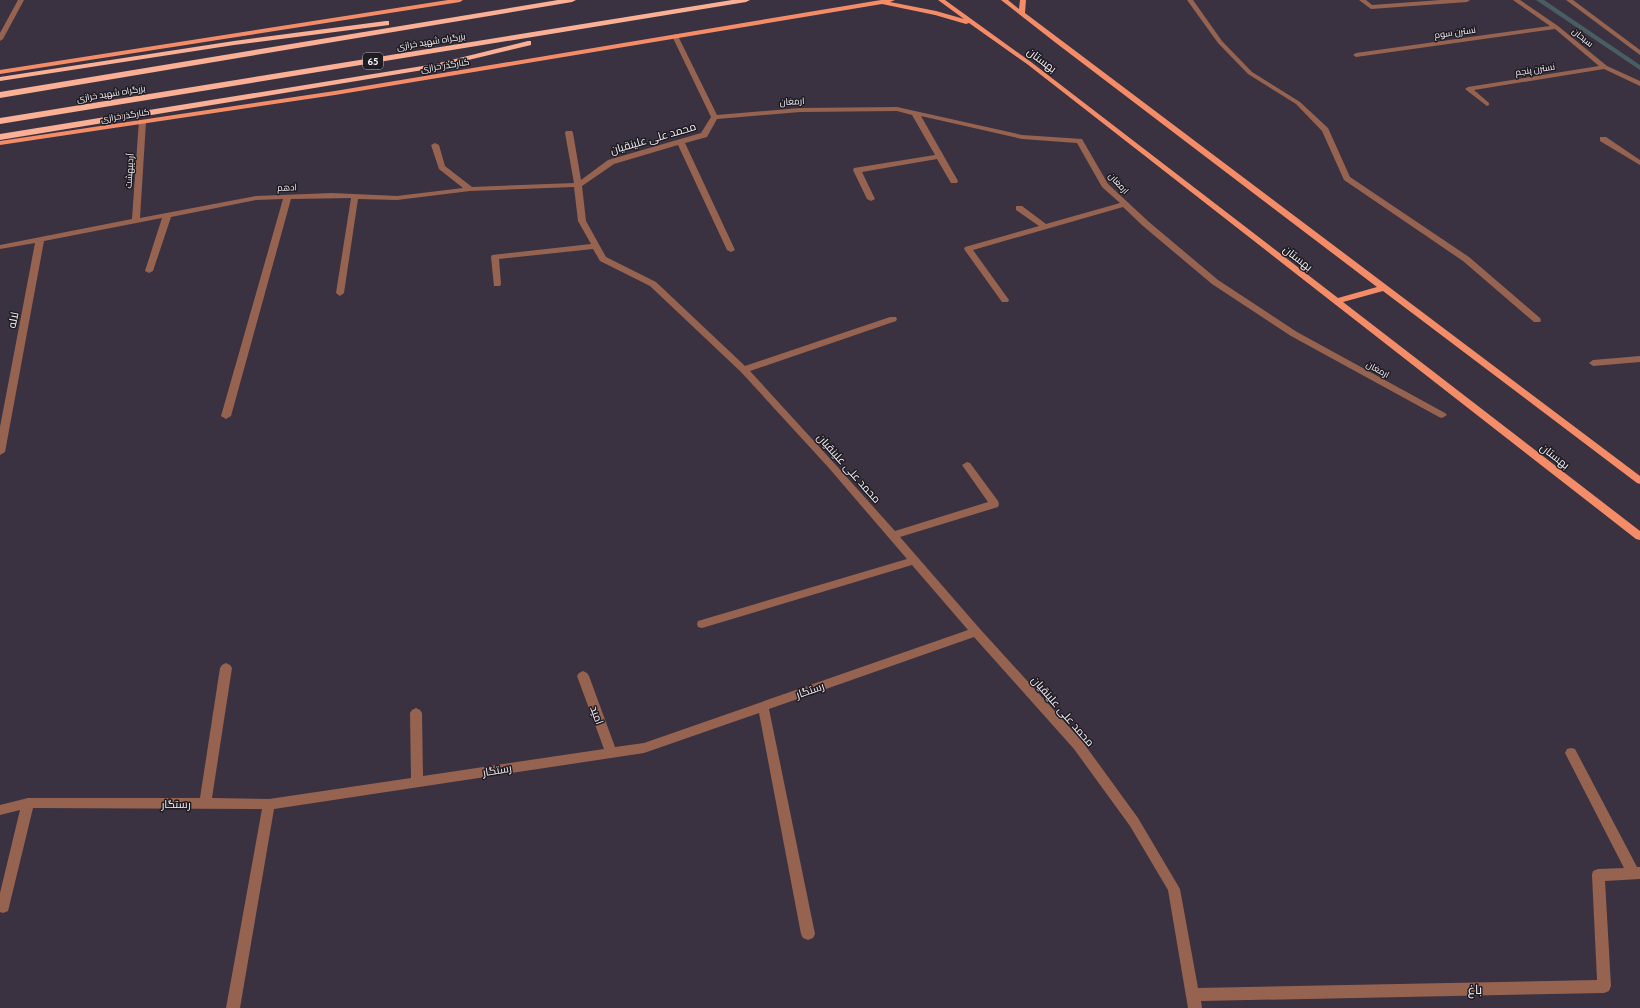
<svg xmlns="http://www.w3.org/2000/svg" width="1640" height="1008" font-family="Cabin,Cairo,sans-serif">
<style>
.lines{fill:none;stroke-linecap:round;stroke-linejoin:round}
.stream{fill:#495d63;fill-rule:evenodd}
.minor{fill:#976351;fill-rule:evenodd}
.major{fill:#f58c68;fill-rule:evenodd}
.highway{fill:#fbaf94;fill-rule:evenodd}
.labels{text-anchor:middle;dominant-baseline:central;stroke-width:3;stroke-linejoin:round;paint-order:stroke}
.far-street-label{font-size:9px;fill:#f4eff8;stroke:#1f1c22}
.shield{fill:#1f1c22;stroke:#b4b0b8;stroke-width:1}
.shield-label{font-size:10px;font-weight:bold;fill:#f4eff8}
.street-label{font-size:11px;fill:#f4eff8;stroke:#1f1c22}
.near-street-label{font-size:13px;fill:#f4eff8;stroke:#1f1c22}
</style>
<rect width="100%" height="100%" fill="#3a3240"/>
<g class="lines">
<polygon class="stream" points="1536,0 1544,0 1640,65 1640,70"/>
<g class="minor">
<polygon points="18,0 24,0 3,39 0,41 0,33"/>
<polygon points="1187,0 1193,0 1222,41 1252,72 1300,102 1328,128 1350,177 1469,257 1540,318 1541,320 1540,322 1534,322 1463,261 1344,180 1322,131 1296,104 1248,74 1218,43"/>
<polygon points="1359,0 1366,0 1372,5 1441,0 1470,0 1467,2 1371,9"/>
<polygon points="1513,0 1520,0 1558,26 1607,66 1640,81 1640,86 1604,69 1474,90 1489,103 1489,105 1487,106 1465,89 1468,87 1599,66 1555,29 1356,57 1353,55 1356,53 1550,26"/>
<polygon points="1566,0 1573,0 1640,50 1640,55"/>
<polygon points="675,34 678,36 717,115 800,108 897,107 1022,135 1082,139 1108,184 1149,222 1218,280 1297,332 1445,413 1447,415 1442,418 1439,417 1291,336 1212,284 1143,226 1123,207 973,250 1009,300 1008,302 1002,302 964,249 965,247 1039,226 1016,210 1016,206 1022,206 1046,224 1120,203 1102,187 1077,143 1022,139 921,116 958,181 957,183 951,183 937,159 862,172 875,199 871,201 867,199 853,170 854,168 935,155 912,115 897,111 800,112 717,119 707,137 685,143 735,250 731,252 727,250 678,145 614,164 582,186 586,221 606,257 656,282 745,366 890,317 896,317 897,319 896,321 750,371 834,463 895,531 988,502 962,465 967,462 970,463 998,501 999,504 998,507 900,537 980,629 1082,741 1138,818 1180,889 1198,988 1597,980 1592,875 1593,871 1598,869 1624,868 1565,753 1567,749 1571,748 1575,749 1637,867 1640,867 1640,879 1605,881 1611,986 1609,991 1604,993 1201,1001 1202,1008 1188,1008 1168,890 1130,826 1074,749 974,637 769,709 815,934 813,938 808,940 803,938 801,934 759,713 644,753 274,809 240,1008 226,1008 262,809 33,808 9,907 8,911 3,913 0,912 0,893 20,810 0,815 0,805 28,798 200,798 220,668 222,665 226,663 230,665 232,668 212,798 269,799 411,778 410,713 412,710 416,708 420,710 422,713 423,776 604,749 577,676 579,673 583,671 587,673 589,676 615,747 644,743 968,630 912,565 702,628 698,627 697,624 698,621 907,559 828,467 741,372 650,286 600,261 593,249 499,259 501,284 500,286 494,286 491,257 492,255 591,244 578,221 574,187 470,191 397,200 358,199 344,293 340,296 336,293 351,198 291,199 231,416 226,419 221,416 283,199 256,200 171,217 153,271 149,273 145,271 162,218 44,241 5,452 0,455 0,427 35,243 0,249 0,245 132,219 139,120 145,120 146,122 140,218 256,196 332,193 397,196 463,188 439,169 431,145 435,143 439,145 445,166 472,187 574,183 565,133 566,131 572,131 573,133 581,180 608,160 701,133 711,117 672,36"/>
<polygon points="1600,137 1606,137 1640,160 1640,165 1600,141"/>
<polygon points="1640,356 1640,362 1593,366 1589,363 1593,360"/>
</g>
<g class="major">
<polygon points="448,0 463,0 460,2 0,74 0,70"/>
<polygon points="881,0 895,0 890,2 936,11 964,19 938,0 945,0 1031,62 1338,298 1377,287 1056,43 1001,0 1008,0 1019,9 1020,0 1026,0 1025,13 1640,476 1640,484 1637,483 1383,291 1343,302 1640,531 1640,540 1636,539 1027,64 969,23 966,24 935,15 882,4 335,95 0,145 0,141 335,91"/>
</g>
<g class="highway">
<polygon points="558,0 576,0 572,2 0,98 0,92"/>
<polygon points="732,0 750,0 746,2 0,124 0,118"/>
<polygon points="386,21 389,21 389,25 234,45 0,81 0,77 234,41"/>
<polygon points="528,41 531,41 531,45 435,68 0,140 0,134 435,64"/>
</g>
</g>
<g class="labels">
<g class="far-street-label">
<text transform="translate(1455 32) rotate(-8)">نسترن سوم</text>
<text transform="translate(1583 37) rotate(39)">سبحان</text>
<text transform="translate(431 41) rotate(-9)">بزرگراه شهید خرازی</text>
<text transform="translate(445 65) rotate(-9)">کنارگذر خرازی</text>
<text transform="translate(1535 69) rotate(-9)">نسترن پنجم</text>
<text transform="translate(111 93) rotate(-9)">بزرگراه شهید خرازی</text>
<text transform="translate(792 101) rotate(-3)">ارمغان</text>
<text transform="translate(125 115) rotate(-9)">کنارگذر خرازی</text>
<text transform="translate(129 171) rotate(-86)">اُردیبهشت</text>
<text transform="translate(1119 183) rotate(48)">ارمغان</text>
<text transform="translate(287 187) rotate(-2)">ادهم</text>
<text transform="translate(1378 369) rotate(29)">ارمغان</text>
</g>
<rect class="shield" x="363" y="53" width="20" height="16" rx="3"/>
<g class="shield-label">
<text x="373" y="61">65</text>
</g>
<g class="street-label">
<text transform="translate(1042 60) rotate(37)">بهستان</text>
<text transform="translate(653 138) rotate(-16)">محمد علی علینقیان</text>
<text transform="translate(1298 258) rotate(38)">بهستان</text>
<text transform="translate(13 320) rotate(-79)">لاله</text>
<text transform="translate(1555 456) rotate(38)">بهستان</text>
<text transform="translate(849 468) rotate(48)">محمد علی علینقیان</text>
<text transform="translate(810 690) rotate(-19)">رستگار</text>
<text transform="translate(1063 711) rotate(49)">محمد علی علینقیان</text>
<text transform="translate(597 715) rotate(70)">امید</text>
<text transform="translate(497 770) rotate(-9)">رستگار</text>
<text x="176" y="804">رستگار</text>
</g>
<g class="near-street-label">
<text transform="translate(1475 989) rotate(-1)">باغ</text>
</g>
</g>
</svg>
